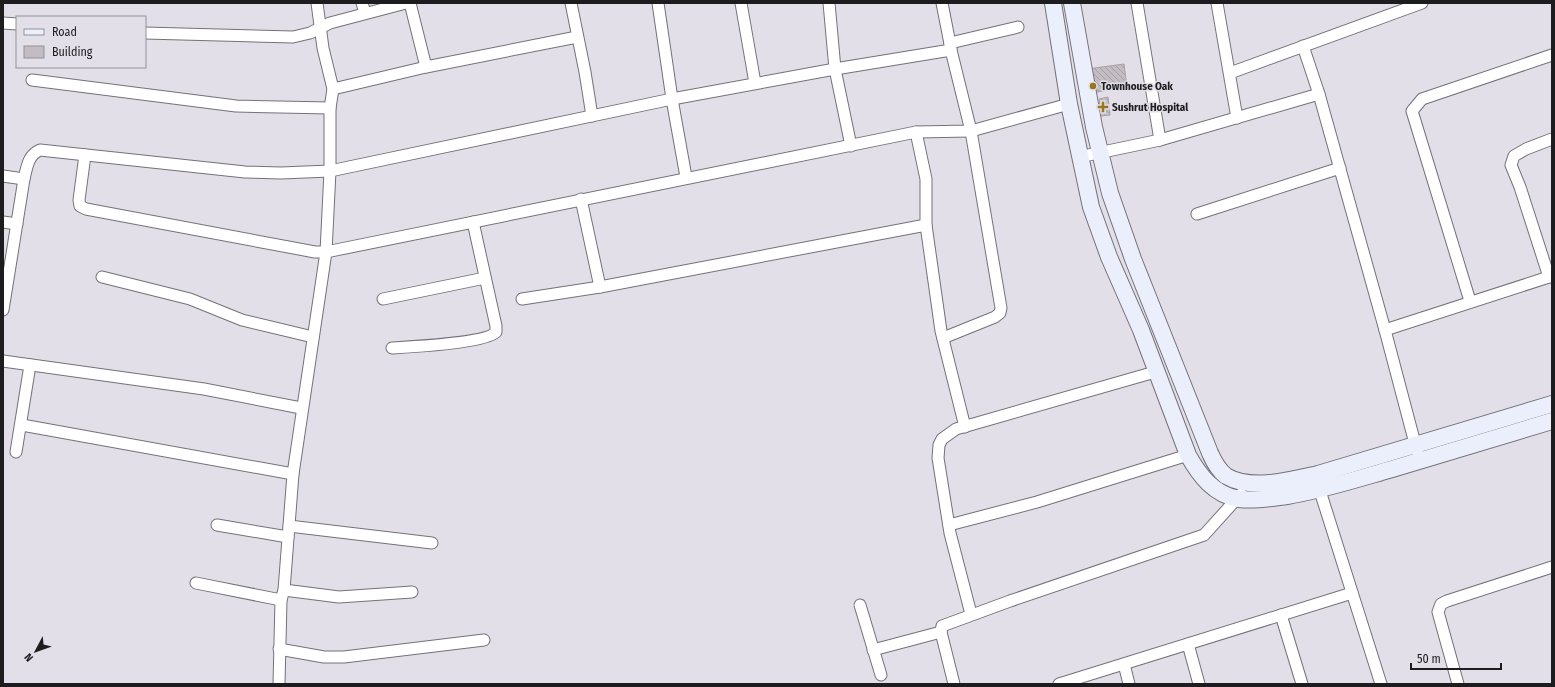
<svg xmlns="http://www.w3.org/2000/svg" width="1555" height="687" font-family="'Fira Sans Condensed',sans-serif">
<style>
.building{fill:url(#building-back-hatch);stroke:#a8a1a7}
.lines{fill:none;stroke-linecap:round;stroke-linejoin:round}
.street-casing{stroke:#747179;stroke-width:13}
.secondary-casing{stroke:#747179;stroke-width:18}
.street{stroke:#fff;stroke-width:11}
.secondary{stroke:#ebeffc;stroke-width:16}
.poi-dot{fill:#97761f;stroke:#e2dfe8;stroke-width:1.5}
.labels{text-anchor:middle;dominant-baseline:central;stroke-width:3;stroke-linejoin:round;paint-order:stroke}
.poi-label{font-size:11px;font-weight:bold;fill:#1d1c1f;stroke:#e2dfe8;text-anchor:start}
</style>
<defs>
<pattern id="building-back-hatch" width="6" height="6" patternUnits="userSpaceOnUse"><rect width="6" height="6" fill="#c3bcc2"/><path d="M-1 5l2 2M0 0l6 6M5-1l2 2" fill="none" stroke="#a7a1a6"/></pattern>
</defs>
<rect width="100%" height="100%" fill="#e2dfe8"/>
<g class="building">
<polygon points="1124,64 1127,87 1091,93 1087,69"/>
<polygon points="1108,97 1110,115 1101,116 1099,99"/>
</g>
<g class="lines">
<defs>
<g id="street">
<polyline points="317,3 323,48 333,89"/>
<polyline points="362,3 365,13"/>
<polyline points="410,3 426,67"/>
<polyline points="571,3 585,72 592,116"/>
<polyline points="658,3 672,99 686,177"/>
<polyline points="741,3 755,83"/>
<polyline points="829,3 835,69 851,146"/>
<polyline points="942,3 951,49"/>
<polyline points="1137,3 1160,140"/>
<polyline points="1217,3 1237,118"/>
<polyline points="3,23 17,24"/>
<polyline points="145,33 293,37 310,33 330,23 406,3"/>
<polyline points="950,43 1018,27"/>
<polyline points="1303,46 1319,94"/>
<polyline points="1230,73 1422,3"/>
<polyline points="32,80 236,106 330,108"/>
<polyline points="916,132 926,179 926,225 941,331 965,427"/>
<polyline points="85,155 79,200 80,206 86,209 315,252 326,252 916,132 971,131 1069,104"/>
<polyline points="1079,157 1160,140 1319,94 1385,330 1417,451"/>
<polyline points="3,176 24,179"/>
<polyline points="581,199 600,287"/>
<polyline points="1197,214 1340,168"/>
<polyline points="3,222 17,224"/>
<polyline points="102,277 190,299 242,320 313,337"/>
<polyline points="1549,277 1520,187 1511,165 1514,156 1526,149 1552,139"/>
<polyline points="383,299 485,278"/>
<polyline points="522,299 600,287 926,225"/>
<polyline points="1470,301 1412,111 1422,99 1552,55"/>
<path d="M3,310l21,-131c3,-12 4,-24 16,-29l205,22 36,1 49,-2 342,-72 163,-30 116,-19 20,81 30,177 -1,5 -5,4 -52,21"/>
<polyline points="1385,330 1552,276"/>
<path d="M392,348c18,-1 95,-5 104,-16v-6l-23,-104"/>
<polyline points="3,361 204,389 301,408"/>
<polyline points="22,425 293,474"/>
<polyline points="16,452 30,365"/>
<polyline points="1320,491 1381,684"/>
<polyline points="217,525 288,537"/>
<polyline points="949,525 1037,502 1188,455"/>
<polyline points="289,526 432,543"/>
<polyline points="196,583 281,600"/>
<polyline points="284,590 339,597 412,592"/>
<polyline points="860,605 881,675"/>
<polyline points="971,614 950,533 938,458 939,445 942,439 956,429 1155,372"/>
<polyline points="1281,615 1302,684"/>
<polyline points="1188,644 1199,684"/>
<polyline points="279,649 324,657 344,657 484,640"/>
<polyline points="873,650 941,632"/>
<polyline points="1124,664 1129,684"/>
<polyline points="279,684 281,600 284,590 293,474 326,252 330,171 330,108 333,89 426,67 577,37"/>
<polyline points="954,684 941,632 942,626 1010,601 1204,535 1241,494"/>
<polyline points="1059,684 1352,593"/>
<polyline points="1458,684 1438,612 1441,604 1447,601 1552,567"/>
</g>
<g id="secondary">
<path d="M1053,3l16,101 22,103 18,50 32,73 47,125c11,20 26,40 51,44 16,2 32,-1 48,-3 36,-6 70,-17 105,-27 54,-16 107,-32 160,-48"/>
<path d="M1072,3l22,124 16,66 23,66 77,194c4,9 8,17 16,23 25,15 65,4 92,-2l234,-70"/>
</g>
</defs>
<use href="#street" class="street-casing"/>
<use href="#secondary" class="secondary-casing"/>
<use href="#street" class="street"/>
<use href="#secondary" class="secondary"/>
</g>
<g class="poi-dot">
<circle cx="1093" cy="86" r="4"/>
<path d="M1101 101h4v4h4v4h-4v4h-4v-4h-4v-4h4z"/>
</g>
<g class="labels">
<g class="poi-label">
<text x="1101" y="86">Townhouse Oak</text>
<text x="1112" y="107">Sushrut Hospital</text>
</g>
</g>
<rect width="1555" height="687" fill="none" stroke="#1d1c1f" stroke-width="8"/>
<rect x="16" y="16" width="130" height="52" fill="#e2dfe8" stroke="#939198"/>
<rect x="24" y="29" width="20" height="6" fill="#ebeffc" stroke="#939198"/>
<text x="52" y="36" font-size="12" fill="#1d1c1f">Road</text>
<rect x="24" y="46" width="20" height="12" fill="#c3bcc2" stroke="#939198"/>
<text x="52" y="56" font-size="12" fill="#1d1c1f">Building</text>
<g transform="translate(36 651) rotate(229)" stroke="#e2dfe8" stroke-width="3" paint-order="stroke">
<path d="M0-3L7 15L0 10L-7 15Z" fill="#1d1c1f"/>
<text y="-6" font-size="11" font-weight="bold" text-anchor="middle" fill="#1d1c1f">N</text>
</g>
<path d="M1411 663v6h90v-6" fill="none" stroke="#1d1c1f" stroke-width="2"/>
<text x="1417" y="663" font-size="12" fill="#1d1c1f" stroke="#e2dfe8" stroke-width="3" paint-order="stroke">50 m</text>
</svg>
